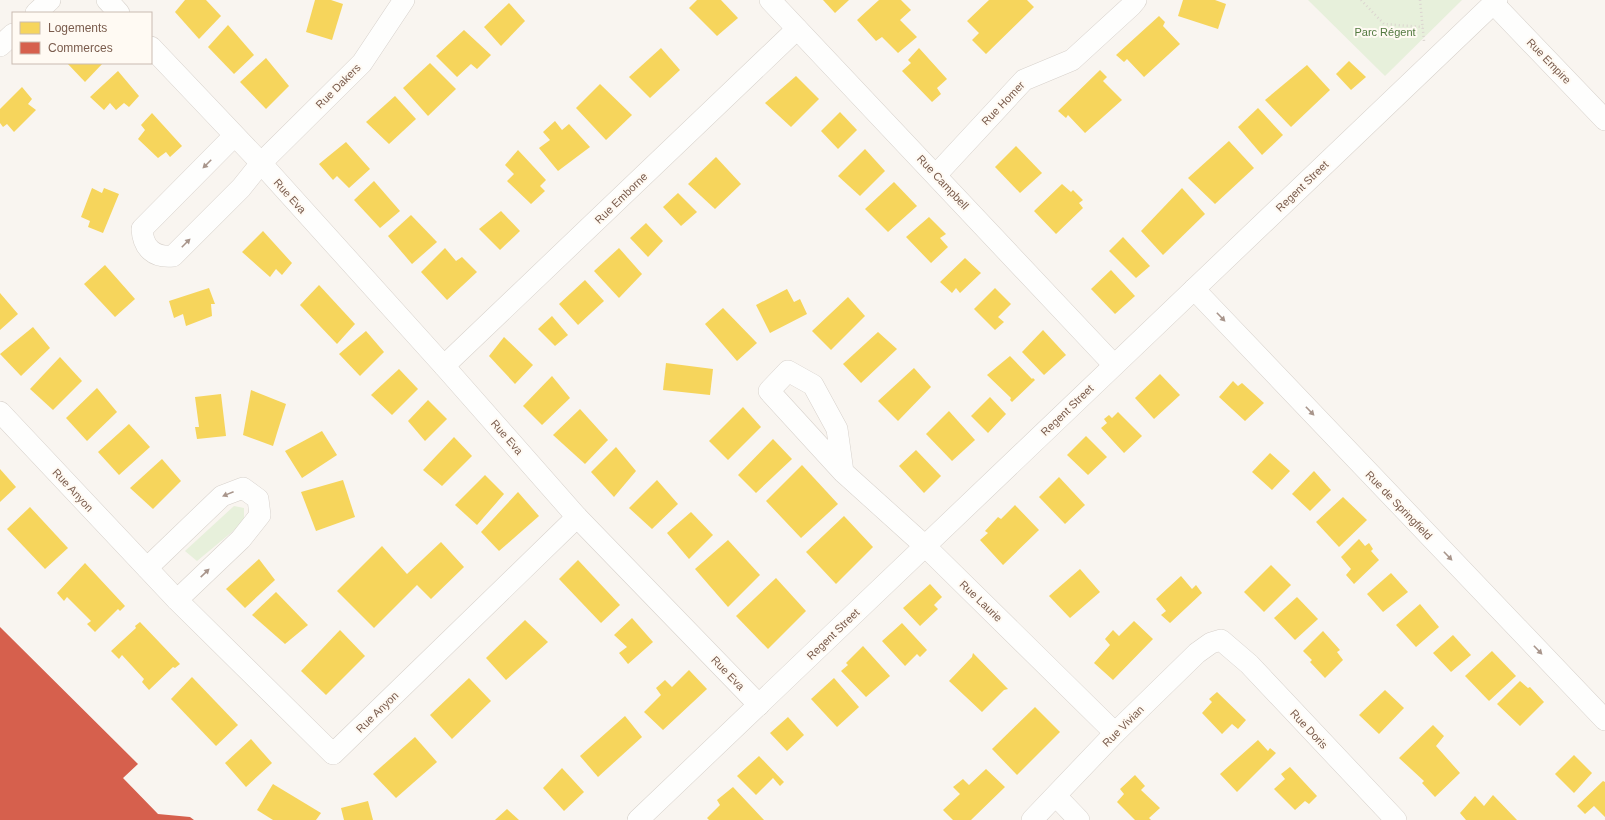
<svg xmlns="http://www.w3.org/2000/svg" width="1605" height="820" font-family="Helvetica,sans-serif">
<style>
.green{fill:#e7f0db}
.homes{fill:#f6d55c}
.shops{fill:#d6604d}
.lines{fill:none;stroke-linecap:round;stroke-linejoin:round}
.street-casing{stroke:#d7d1cb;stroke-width:22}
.path{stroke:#dcd5d0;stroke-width:2.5;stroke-dasharray:1 3;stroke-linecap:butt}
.street{stroke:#fefefd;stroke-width:21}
.oneway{fill:#a8958b}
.labels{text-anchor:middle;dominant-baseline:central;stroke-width:4;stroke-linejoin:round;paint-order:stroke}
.park-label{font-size:11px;fill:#537a41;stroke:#fffaf3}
.street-label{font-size:11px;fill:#7a5c4d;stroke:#fffaf3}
</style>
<rect width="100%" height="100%" fill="#f9f5f0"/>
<g class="green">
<polygon points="1308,0 1462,0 1385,76"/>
<polygon points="234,506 244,508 244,522 197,561 185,551"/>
</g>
<g class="homes">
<polygon points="185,0 206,0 221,16 199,39 175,12"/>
<polygon points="315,0 331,0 343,4 332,40 306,32"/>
<polygon points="697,0 721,0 738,18 717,36 689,8"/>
<polygon points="823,0 849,0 835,13"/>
<polygon points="879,0 901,0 911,10 900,20 917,37 898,53 882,37 876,41 857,20"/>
<polygon points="989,0 1027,0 1034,7 986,54 972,40 979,33 967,21"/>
<polygon points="1183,0 1215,0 1226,4 1218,29 1178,16"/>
<polygon points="509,3 525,21 501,46 484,27"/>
<polygon points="1159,16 1165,22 1163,26 1180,44 1144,77 1127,59 1124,62 1116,55"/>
<polygon points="228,25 254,55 234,74 208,47"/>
<polygon points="464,30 491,55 477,69 471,64 457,77 436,56"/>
<polygon points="661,48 680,70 650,98 629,77"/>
<polygon points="919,48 947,79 937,88 941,94 932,102 902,71 911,63 908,60"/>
<polygon points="266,58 289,86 266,109 240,82"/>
<polygon points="1349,61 1366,77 1351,90 1336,74"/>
<polygon points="67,63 103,63 85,82"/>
<polygon points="430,63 456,89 428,116 403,88"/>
<polygon points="1307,65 1330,90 1291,127 1265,100"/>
<polygon points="1100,70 1107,77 1103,81 1122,100 1085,133 1068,115 1066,118 1058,111"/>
<polygon points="118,71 139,96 129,107 124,103 116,110 110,103 104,110 90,97"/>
<polygon points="796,76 819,99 791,127 765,103"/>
<polygon points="600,84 632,115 606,140 576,108"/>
<polygon points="22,87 32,99 28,104 36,110 14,132 7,124 3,127 0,123 0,109"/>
<polygon points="395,96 416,119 389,144 366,122"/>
<polygon points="1258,108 1283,135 1262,155 1238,127"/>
<polygon points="840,112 857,130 838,149 821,131"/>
<polygon points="152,113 182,146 170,157 166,152 158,158 138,139 145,130 141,125"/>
<polygon points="555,121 562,130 569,124 590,147 558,171 539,148 550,140 543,132"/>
<polygon points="1229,141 1254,168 1215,204 1188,178"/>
<polygon points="346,142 370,169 349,188 337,176 333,180 319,164"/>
<polygon points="1016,146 1042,173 1020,193 995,167"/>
<polygon points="865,149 885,171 860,196 838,176"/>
<polygon points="518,150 546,180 540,186 545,191 531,204 507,181 514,174 505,165"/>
<polygon points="716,157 741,184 715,209 688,184"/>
<polygon points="374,181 400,211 380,228 354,200"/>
<polygon points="894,182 917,206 888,232 865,209"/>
<polygon points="1062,184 1071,192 1073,190 1083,200 1079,203 1083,208 1056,234 1034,211"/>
<polygon points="92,188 102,193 104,188 119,194 103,233 88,227 90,221 81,217"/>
<polygon points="1182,188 1205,214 1163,255 1141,231"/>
<polygon points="678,193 697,212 681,226 663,207"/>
<polygon points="501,211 520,231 500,250 479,229"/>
<polygon points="411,215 437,242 412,264 388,236"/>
<polygon points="929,217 946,234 940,238 948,247 931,263 906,237"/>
<polygon points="646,223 663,241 648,257 630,238"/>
<polygon points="263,231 292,263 282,275 276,269 270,277 242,252"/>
<polygon points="1123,237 1150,266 1136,278 1109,251"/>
<polygon points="445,248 456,261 462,257 477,272 447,300 421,272"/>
<polygon points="619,248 642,274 619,298 594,271"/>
<polygon points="965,258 981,273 960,293 956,288 952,293 940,282"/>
<polygon points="105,265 135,299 115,317 84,284"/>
<polygon points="1111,270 1135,296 1115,314 1091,289"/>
<polygon points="585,280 604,301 578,325 559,304"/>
<polygon points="319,285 355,324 337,344 300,305"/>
<polygon points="209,288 215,304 211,304 212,316 186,326 183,314 174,318 169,301"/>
<polygon points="995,288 1011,304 998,317 1004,322 995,330 974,309"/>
<polygon points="787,289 794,302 800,299 807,314 770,333 756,305"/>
<polygon points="0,293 18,314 0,330"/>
<polygon points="848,297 865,316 831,350 812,331"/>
<polygon points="723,308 757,343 737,361 705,324"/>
<polygon points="552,316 568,335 555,346 538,329"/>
<polygon points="33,327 50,348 21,376 0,354"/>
<polygon points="1043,330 1066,355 1044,375 1022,352"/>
<polygon points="366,331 384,352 360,376 339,354"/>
<polygon points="878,332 897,349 861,383 843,364"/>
<polygon points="504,337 533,365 515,384 489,356"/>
<polygon points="1010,356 1032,379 1033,378 1035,380 1012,402 1010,400 1011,398 987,375"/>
<polygon points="60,357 82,381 53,410 30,389"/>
<polygon points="666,363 713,369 710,395 663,390"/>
<polygon points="914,368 931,387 898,421 878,401"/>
<polygon points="399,369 418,389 392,415 371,395"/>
<polygon points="1160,374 1180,395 1154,419 1135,398"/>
<polygon points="552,376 570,398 542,425 523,406"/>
<polygon points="1233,381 1238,386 1242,383 1264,403 1245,421 1219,397"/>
<polygon points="97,388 117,412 87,441 66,418"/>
<polygon points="251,390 286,404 273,446 243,435"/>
<polygon points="221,394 226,436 197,439 195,427 199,427 195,397"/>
<polygon points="990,397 1006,414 988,433 971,416"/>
<polygon points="428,400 447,419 425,441 408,421"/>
<polygon points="743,407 761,427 728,460 709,441"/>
<polygon points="580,409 608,440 585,464 553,435"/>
<polygon points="949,411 975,440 952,461 926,434"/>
<polygon points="1118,412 1142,436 1124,453 1101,428 1107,423 1104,419 1109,415 1112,418"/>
<polygon points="129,424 150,447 119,475 98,452"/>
<polygon points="322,431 337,455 302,478 285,451"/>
<polygon points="1086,436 1107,457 1088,475 1067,455"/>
<polygon points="454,437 472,456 442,486 423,470"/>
<polygon points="773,439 792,459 756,493 738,475"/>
<polygon points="616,447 636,471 614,497 591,472"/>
<polygon points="916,450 941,476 924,493 899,466"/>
<polygon points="1270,453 1290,471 1272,490 1252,472"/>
<polygon points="162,459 181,481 153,509 130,488"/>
<polygon points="802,465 838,504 801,538 766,501"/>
<polygon points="0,469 16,487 0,502"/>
<polygon points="1314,471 1331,490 1310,511 1292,494"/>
<polygon points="485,475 504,494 477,525 455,505"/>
<polygon points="1059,477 1085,505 1065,524 1039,497"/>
<polygon points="343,480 355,517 316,531 301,492"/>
<polygon points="657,480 678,504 652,529 629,508"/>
<polygon points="518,492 539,516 499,551 481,532"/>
<polygon points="1343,497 1367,520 1339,547 1316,522"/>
<polygon points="1015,505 1039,530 1003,565 980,540 988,533 985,531 998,517 1001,519"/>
<polygon points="30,507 68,548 45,569 7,529"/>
<polygon points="691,512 713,535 689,559 667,533"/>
<polygon points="844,516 873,547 836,584 806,552"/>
<polygon points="1359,539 1365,546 1369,543 1373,549 1371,551 1379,560 1354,584 1346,575 1351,569 1341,557"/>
<polygon points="728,540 760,575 728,607 695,569"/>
<polygon points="441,542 464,567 431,599 417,585 374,628 337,591 382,546 407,574"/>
<polygon points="259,559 275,580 245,608 226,589"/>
<polygon points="578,560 620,605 601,623 559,579"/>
<polygon points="85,563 125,606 120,611 118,609 95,632 87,624 91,621 67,597 64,601 57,593"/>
<polygon points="1271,565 1291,585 1264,612 1244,592"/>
<polygon points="1080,569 1100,592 1070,618 1049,596"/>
<polygon points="1391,573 1408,592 1383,612 1367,594"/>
<polygon points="1181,576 1192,589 1196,585 1202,593 1170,623 1161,615 1166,611 1156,599"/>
<polygon points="776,578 806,611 768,649 736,616"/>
<polygon points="930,584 942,597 934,605 938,609 920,626 903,608"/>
<polygon points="276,592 308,625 285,644 252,615"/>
<polygon points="1297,597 1318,619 1295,640 1274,618"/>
<polygon points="1420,604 1439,627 1416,647 1396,625"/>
<polygon points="632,618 653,642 628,664 619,653 627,647 614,635"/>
<polygon points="525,620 548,642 506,680 486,658"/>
<polygon points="1134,621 1153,639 1113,680 1094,663 1110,645 1105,639 1113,630 1119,636"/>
<polygon points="140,622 180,664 175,668 173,667 149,690 142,682 144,679 122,655 119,659 111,651 136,628 135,626"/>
<polygon points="902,623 927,650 920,657 917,654 905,666 882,641"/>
<polygon points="340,630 365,656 326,695 301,671"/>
<polygon points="1323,631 1340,650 1337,652 1343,660 1325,678 1310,662 1312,660 1303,651"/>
<polygon points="1453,635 1471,655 1451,672 1433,653"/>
<polygon points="863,646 890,676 866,697 841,671 848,665 846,663"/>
<polygon points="1492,651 1516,676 1489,701 1465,676"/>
<polygon points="973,653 1008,689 1004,690 982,712 949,681 972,657"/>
<polygon points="689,670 707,689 663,730 644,712 661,695 656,688 665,680 672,687"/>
<polygon points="192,677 238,725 216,746 171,699"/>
<polygon points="469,678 491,701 452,739 430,715"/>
<polygon points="834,678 859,707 837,727 811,699"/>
<polygon points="1520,681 1528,688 1530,687 1544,702 1520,726 1497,704"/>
<polygon points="1385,690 1404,708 1379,734 1359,715"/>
<polygon points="1217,692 1246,720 1238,729 1232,724 1222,734 1202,713 1212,702 1209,699"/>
<polygon points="1035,707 1060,732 1017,775 992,749"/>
<polygon points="625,716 642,737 598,777 580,756"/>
<polygon points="788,717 804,735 787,751 770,733"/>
<polygon points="1433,725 1444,736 1436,746 1460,773 1435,797 1422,783 1424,781 1399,758"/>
<polygon points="415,737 437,762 396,798 373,774"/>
<polygon points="251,739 272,763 246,787 225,763"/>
<polygon points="1258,740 1268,751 1270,748 1276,753 1237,792 1220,774"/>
<polygon points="1574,755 1592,773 1574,793 1555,774"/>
<polygon points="759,756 784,782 780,786 773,778 756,795 737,776"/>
<polygon points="1290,767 1317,796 1309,804 1305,801 1295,810 1274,789 1285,779 1281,774"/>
<polygon points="562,768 584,792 564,811 543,788"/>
<polygon points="986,769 1005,787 971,820 953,820 943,810 960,794 953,787 963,779 969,785"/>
<polygon points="1135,775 1145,786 1141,790 1160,808 1149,818 1151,820 1135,820 1117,802 1124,794 1120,789"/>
<polygon points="1603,781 1605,782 1605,817 1594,806 1585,814 1577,806"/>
<polygon points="273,784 321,813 316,820 273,820 257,810"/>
<polygon points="733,787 764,820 709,820 707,818 720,805 717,800"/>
<polygon points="1493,795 1517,820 1466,820 1460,813 1475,796 1484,806"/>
<polygon points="368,801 373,820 344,820 341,808"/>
<polygon points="507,809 519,820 495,820"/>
</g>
<polygon class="shops" points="0,627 138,764 123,778 158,814 190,817 194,820 0,820"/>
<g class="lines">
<defs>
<g id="street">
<polyline points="107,0 119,13"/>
<polyline points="770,0 1114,365"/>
<polyline points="1493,3 1605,120"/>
<polyline points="36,13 50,0"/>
<polyline points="0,46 13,34"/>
<polyline points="151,47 261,163 444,366 577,517 759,705"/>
<path d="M234,136l-92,93c1,19 12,29 31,27l68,-68 20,-25 101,-100 42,-63"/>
<polyline points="936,175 1024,80 1072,60 1131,6 1136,0"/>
<polyline points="1194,289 1605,720"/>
<polyline points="444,366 797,29"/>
<polyline points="0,412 177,600 333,754 577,517"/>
<polyline points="843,472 837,429 813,385 788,371 769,391 843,472 925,546 1115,733"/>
<polyline points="147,568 222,496 243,488 258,499 260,515 241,539 177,600"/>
<polyline points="1056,796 1079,820"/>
<polyline points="638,820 1497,0"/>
<polyline points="1032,820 1115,733 1197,653 1211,643 1221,640 1249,664 1396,820"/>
</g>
</defs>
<use href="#street" class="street-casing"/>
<g class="path">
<polyline points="1361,0 1384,24 1423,27"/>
<polyline points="1420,0 1424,41"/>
</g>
<use href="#street" class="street"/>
</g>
<defs><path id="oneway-solid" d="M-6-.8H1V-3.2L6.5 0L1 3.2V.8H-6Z"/></defs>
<g class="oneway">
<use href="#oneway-solid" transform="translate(207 164) rotate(135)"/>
<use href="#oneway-solid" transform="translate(186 243) rotate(-45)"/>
<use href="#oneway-solid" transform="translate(1221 317) rotate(46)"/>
<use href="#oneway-solid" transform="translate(1310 411) rotate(46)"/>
<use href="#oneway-solid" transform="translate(228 494) rotate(158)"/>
<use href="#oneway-solid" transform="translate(1448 556) rotate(46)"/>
<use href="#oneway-solid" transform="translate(205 573) rotate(-44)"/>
<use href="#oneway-solid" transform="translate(1538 650) rotate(46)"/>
</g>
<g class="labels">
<g class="park-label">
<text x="1385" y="32">Parc Régent</text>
</g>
<g class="street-label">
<text transform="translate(1549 61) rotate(46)">Rue Empire</text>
<text transform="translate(338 86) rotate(-45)">Rue Dakers</text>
<text transform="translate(1003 103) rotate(-46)">Rue Homer</text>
<text transform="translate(943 182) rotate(47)">Rue Campbell</text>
<text transform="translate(1302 186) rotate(-44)">Regent Street</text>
<text transform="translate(290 196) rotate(48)">Rue Eva</text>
<text transform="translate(621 198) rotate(-44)">Rue Emborne</text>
<text transform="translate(1067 410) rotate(-44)">Regent Street</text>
<text transform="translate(507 437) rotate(49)">Rue Eva</text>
<text transform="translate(73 490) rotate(47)">Rue Anyon</text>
<text transform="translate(1399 505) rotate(46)">Rue de Springfield</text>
<text transform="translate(981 601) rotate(44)">Rue Laurie</text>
<text transform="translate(833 634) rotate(-44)">Regent Street</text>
<text transform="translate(728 673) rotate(46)">Rue Eva</text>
<text transform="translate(377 712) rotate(-44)">Rue Anyon</text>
<text transform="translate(1123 726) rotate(-45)">Rue Vivian</text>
<text transform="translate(1309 729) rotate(47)">Rue Doris</text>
</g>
</g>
<rect x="12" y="12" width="140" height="52" fill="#fffaf3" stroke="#cabbb1"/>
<rect x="20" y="22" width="20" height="12" fill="#f6d55c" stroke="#cabbb1"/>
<text x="48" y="32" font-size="12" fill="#7a5c4d">Logements</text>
<rect x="20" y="42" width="20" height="12" fill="#d6604d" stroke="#cabbb1"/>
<text x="48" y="52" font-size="12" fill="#7a5c4d">Commerces</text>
</svg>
